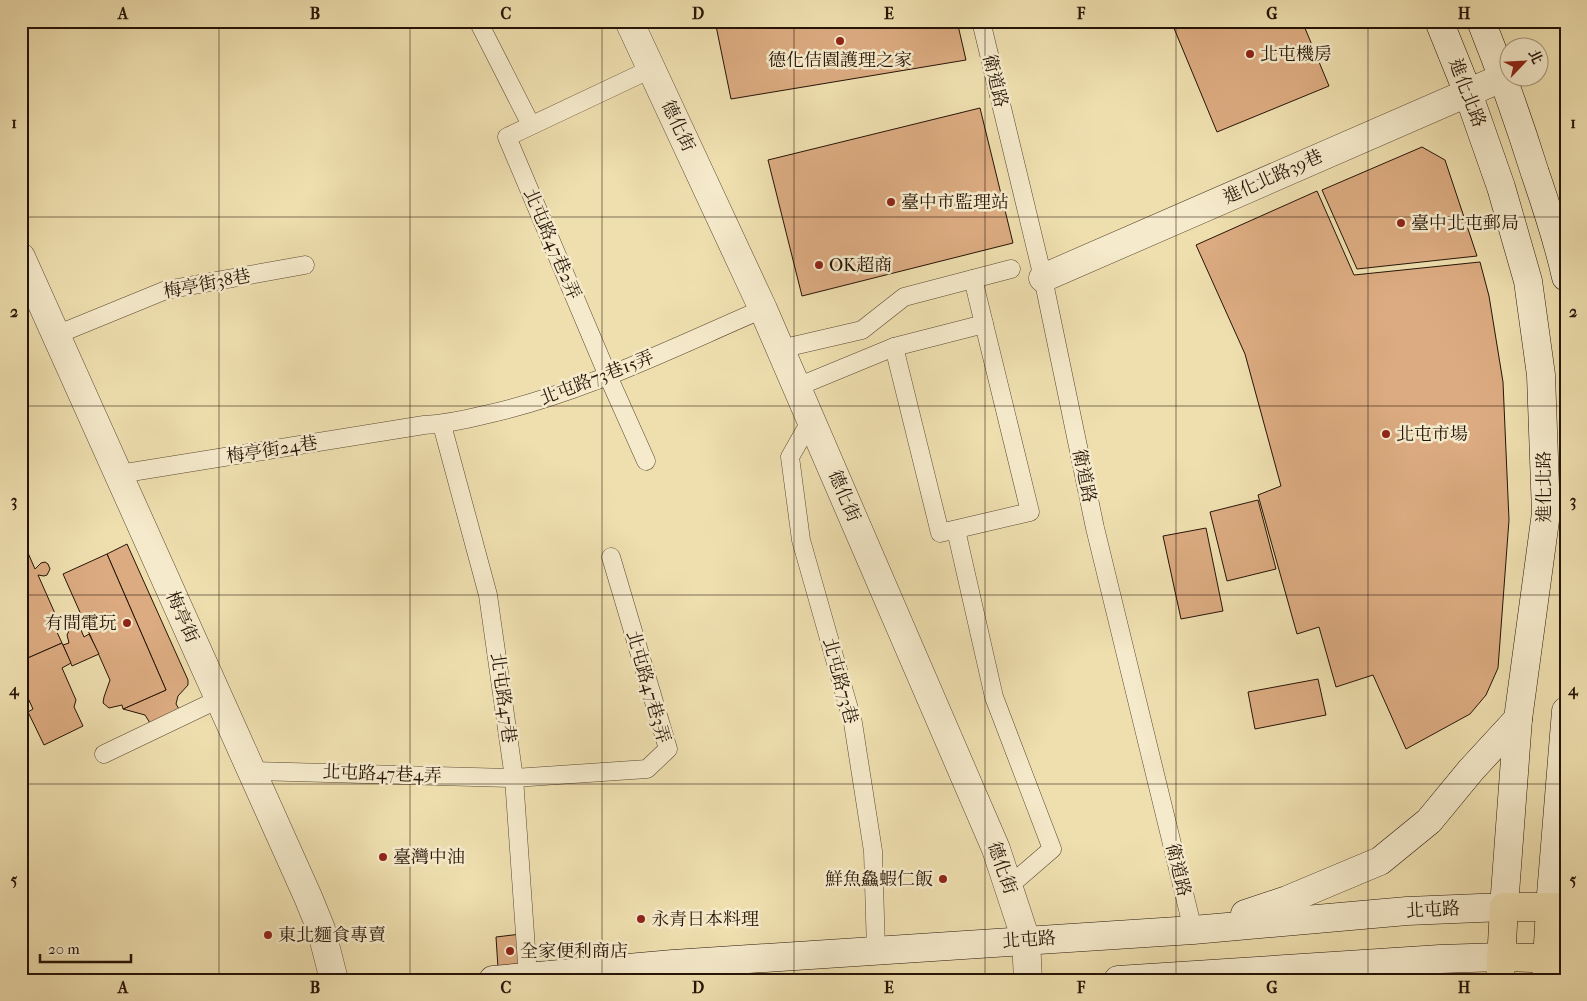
<svg xmlns="http://www.w3.org/2000/svg" width="1587" height="1001" font-family="'IM FELL French Canon','Noto Serif TC',serif">
<style>
.building{fill:#dcab81;stroke:#251407}
.lines{fill:none;stroke-linecap:round;stroke-linejoin:round}
.service-casing{stroke:#584731;stroke-width:19}
.minor-casing{stroke:#584731;stroke-width:29}
.secondary-casing{stroke:#251407;stroke-width:29}
.primary-casing{stroke:#251407;stroke-width:29}
.service{stroke:#f5eacb;stroke-width:18}
.minor{stroke:#f5eacb;stroke-width:28}
.secondary{stroke:#f5eacb;stroke-width:28}
.primary{stroke:#efdfaf;stroke-width:28}
.grid{fill:none;stroke:#251407;stroke-width:1;stroke-opacity:0.55}
.poi-dot{fill:#8f2418;stroke:#f5eacb;stroke-width:2}
.labels{text-anchor:middle;dominant-baseline:central;stroke-width:5;stroke-linejoin:round;paint-order:stroke}
.poi-label{font-size:18px;fill:#251407;stroke:#f5eacb;text-anchor:start}
.street-label{font-size:18px;fill:#251407;stroke:#f5eacb}
.neatline{fill:none;stroke:#251407;stroke-width:2}
.grid-label{font-size:16px;text-anchor:middle;font-weight:bold;fill:#251407}
</style>
<rect width="100%" height="100%" fill="#efdfaf"/>
<filter id="stains"><feTurbulence type="fractalNoise" baseFrequency=".004" numOctaves="4"/><feColorMatrix values="0 0 0 0 .2 0 0 0 0 .09 0 0 0 0 .02 0 0 0 .5 -.17"/></filter>
<radialGradient id="worn" r=".72"><stop offset=".6" stop-color="#630" stop-opacity="0"/><stop offset="1" stop-color="#630" stop-opacity=".3"/></radialGradient>
<g class="building">
<polygon points="715,21 957,21 966,60 731,99"/>
<polygon points="1171,21 1302,21 1329,86 1217,132"/>
<polygon points="980,108 1013,243 802,296 768,160"/>
<polygon points="1422,147 1445,160 1477,256 1357,269 1322,190"/>
<polygon points="1317,191 1354,275 1480,262 1489,296 1503,382 1509,520 1498,668 1486,695 1470,714 1406,749 1373,675 1336,687 1319,627 1297,634 1258,495 1281,486 1245,354 1196,245"/>
<polygon points="1258,500 1276,569 1227,581 1210,512"/>
<polygon points="1206,528 1223,611 1181,619 1163,536"/>
<polygon points="127,544 188,680 188,685 178,696 176,704 179,709 150,723 145,715 123,709 166,690 107,554"/>
<polygon points="28,553 35,569 41,563 45,562 48,564 50,569 47,575 44,576 38,575 57,618 56,630 62,643 21,661 21,556"/>
<polygon points="107,554 166,690 123,709 122,705 109,708 103,703 104,697 110,680 63,574"/>
<polygon points="77,628 81,630 84,637 89,634 99,654 72,666 63,645 69,643 67,635 70,629"/>
<polygon points="62,643 71,663 62,668 76,700 74,707 83,726 44,745 28,712 33,709 21,683 21,672 23,671 21,661"/>
<polygon points="1318,679 1326,715 1255,729 1248,692"/>
<polygon points="521,934 526,966 498,968 496,937"/>
</g>
<g class="lines">
<defs>
<g id="service">
<polyline points="478,21 531,125"/>
<polyline points="981,21 1043,278 1095,528 1193,930"/>
<polyline points="56,335 166,290 305,265"/>
<polyline points="894,347 940,533 1030,512 973,279"/>
<polyline points="780,349 862,330 904,297 1011,269"/>
<polyline points="797,387 894,347 984,324"/>
<polyline points="811,420 790,457 801,540 853,723 873,851 876,950"/>
<polyline points="442,425 488,595 514,778 528,977"/>
<polyline points="646,461 608,376 507,137 651,69"/>
<path d="M119,474l305,-49c21,-1 40,-5 60,-10 97,-21 188,-67 279,-106"/>
<polyline points="956,530 994,697 1052,849 1008,887"/>
<polyline points="104,754 219,699"/>
<polyline points="251,771 514,778 647,769 668,749 611,557"/>
</g>
<g id="minor">
<polyline points="629,21 763,309 996,849 1026,940 1028,980"/>
<polyline points="21,257 308,897 321,929 334,980"/>
<polyline points="1043,278 1504,77"/>
</g>
<g id="secondary">
<path d="M1481,21c20,50 38,101 54,152 12,35 23,68 31,104"/>
<polyline points="1550,907 1566,711"/>
<polyline points="1245,914 1287,900 1380,861 1429,821 1471,770 1518,719"/>
<polyline points="493,980 673,964 1193,930 1407,911 1504,907 1518,719 1546,513 1541,375 1528,281 1501,187 1468,93 1439,21"/>
<polyline points="1118,980 1440,959 1501,957"/>
</g>
<g id="primary">
<polyline points="1501,957 1565,959"/>
<polyline points="1500,980 1504,907 1566,907"/>
<polyline points="1546,980 1550,907"/>
</g>
</defs>
<use href="#service" class="service-casing"/>
<use href="#minor" class="minor-casing"/>
<use href="#secondary" class="secondary-casing"/>
<use href="#primary" class="primary-casing"/>
<use href="#service" class="service"/>
<use href="#minor" class="minor"/>
<use href="#secondary" class="secondary"/>
<use href="#primary" class="primary"/>
</g>
<path class="grid" d="M219,21v959M410,21v959M602,21v959M794,21v959M985,21v959M1176,21v959M1368,21v959M21,217h1545M21,406h1545M21,595h1545M21,784h1545"/>
<g class="poi-dot">
<circle cx="840" cy="41" r="5"/>
<circle cx="1250" cy="54" r="5"/>
<circle cx="891" cy="202" r="5"/>
<circle cx="1401" cy="223" r="5"/>
<circle cx="819" cy="265" r="5"/>
<circle cx="1386" cy="434" r="5"/>
<circle cx="127" cy="623" r="5"/>
<circle cx="383" cy="857" r="5"/>
<circle cx="943" cy="879" r="5"/>
<circle cx="641" cy="919" r="5"/>
<circle cx="268" cy="935" r="5"/>
<circle cx="510" cy="951" r="5"/>
</g>
<g class="labels">
<g class="poi-label">
<text x="1260" y="54">北屯機房</text>
<text x="840" y="60" text-anchor="middle">德化佶園護理之家</text>
<text x="901" y="202">臺中市監理站</text>
<text x="1411" y="223">臺中北屯郵局</text>
<text x="829" y="265">OK超商</text>
<text x="1396" y="434">北屯市場</text>
<text x="117" y="623" text-anchor="end">有間電玩</text>
<text x="393" y="857">臺灣中油</text>
<text x="933" y="879" text-anchor="end">鮮魚鱻蝦仁飯</text>
<text x="651" y="919">永青日本料理</text>
<text x="278" y="935">東北麵食專賣</text>
<text x="520" y="951">全家便利商店</text>
</g>
<g class="street-label">
<text transform="translate(995 81) rotate(76)">衛道路</text>
<text transform="translate(1467 93) rotate(69)">進化北路</text>
<text transform="translate(678 126) rotate(65)">德化街</text>
<text transform="translate(1273 177) rotate(-24)">進化北路39巷</text>
<text transform="translate(552 244) rotate(67)">北屯路47巷2弄</text>
<text transform="translate(207 284) rotate(-11)">梅亭街38巷</text>
<text transform="translate(597 378) rotate(-21)">北屯路73巷15弄</text>
<text transform="translate(272 450) rotate(-9)">梅亭街24巷</text>
<text transform="translate(1084 476) rotate(78)">衛道路</text>
<text transform="translate(1544 487) rotate(-90)">進化北路</text>
<text transform="translate(844 496) rotate(67)">德化街</text>
<text transform="translate(182 617) rotate(66)">梅亭街</text>
<text transform="translate(840 681) rotate(75)">北屯路73巷</text>
<text transform="translate(648 687) rotate(74)">北屯路47巷3弄</text>
<text transform="translate(503 698) rotate(82)">北屯路47巷</text>
<text transform="translate(382 774) rotate(2)">北屯路47巷4弄</text>
<text transform="translate(1002 868) rotate(71)">德化街</text>
<text transform="translate(1178 870) rotate(76)">衛道路</text>
<text transform="translate(1433 910) rotate(-3)">北屯路</text>
<text transform="translate(1029 940) rotate(-4)">北屯路</text>
</g>
</g>
<rect width="1587" height="1001" fill="none" stroke="#efdfaf" stroke-width="55"/>
<g transform="translate(1524 62) rotate(65)"><circle r="24" fill="#f5eacb" stroke="#a2947d"/>
<path d="M0-4L9 19L0 12L-9 19Z" fill="#8f2418"/>
<text y="-8" font-size="14" font-weight="bold" text-anchor="middle" fill="#251407">北</text>
</g>
<path d="M40 954v8h91v-8" fill="none" stroke="#251407" stroke-width="2.5"/>
<text x="48" y="954" font-size="15" fill="#251407" stroke="#f5eacb" stroke-width="4" paint-order="stroke">20 m</text>
<rect x="28" y="28" width="1532" height="946" class="neatline"/>
<g class="grid-label">
<text x="123" y="19">A</text>
<text x="315" y="19">B</text>
<text x="506" y="19">C</text>
<text x="698" y="19">D</text>
<text x="889" y="19">E</text>
<text x="1081" y="19">F</text>
<text x="1272" y="19">G</text>
<text x="1464" y="19">H</text>
<text x="14" y="128">1</text>
<text x="1573" y="128">1</text>
<text x="14" y="317">2</text>
<text x="1573" y="317">2</text>
<text x="14" y="506">3</text>
<text x="1573" y="506">3</text>
<text x="14" y="695">4</text>
<text x="1573" y="695">4</text>
<text x="14" y="885">5</text>
<text x="1573" y="885">5</text>
<text x="123" y="993">A</text>
<text x="315" y="993">B</text>
<text x="506" y="993">C</text>
<text x="698" y="993">D</text>
<text x="889" y="993">E</text>
<text x="1081" y="993">F</text>
<text x="1272" y="993">G</text>
<text x="1464" y="993">H</text>
</g>
<rect width="100%" height="100%" filter="url(#stains)"/>
<rect width="100%" height="100%" fill="url(#worn)"/>
</svg>
